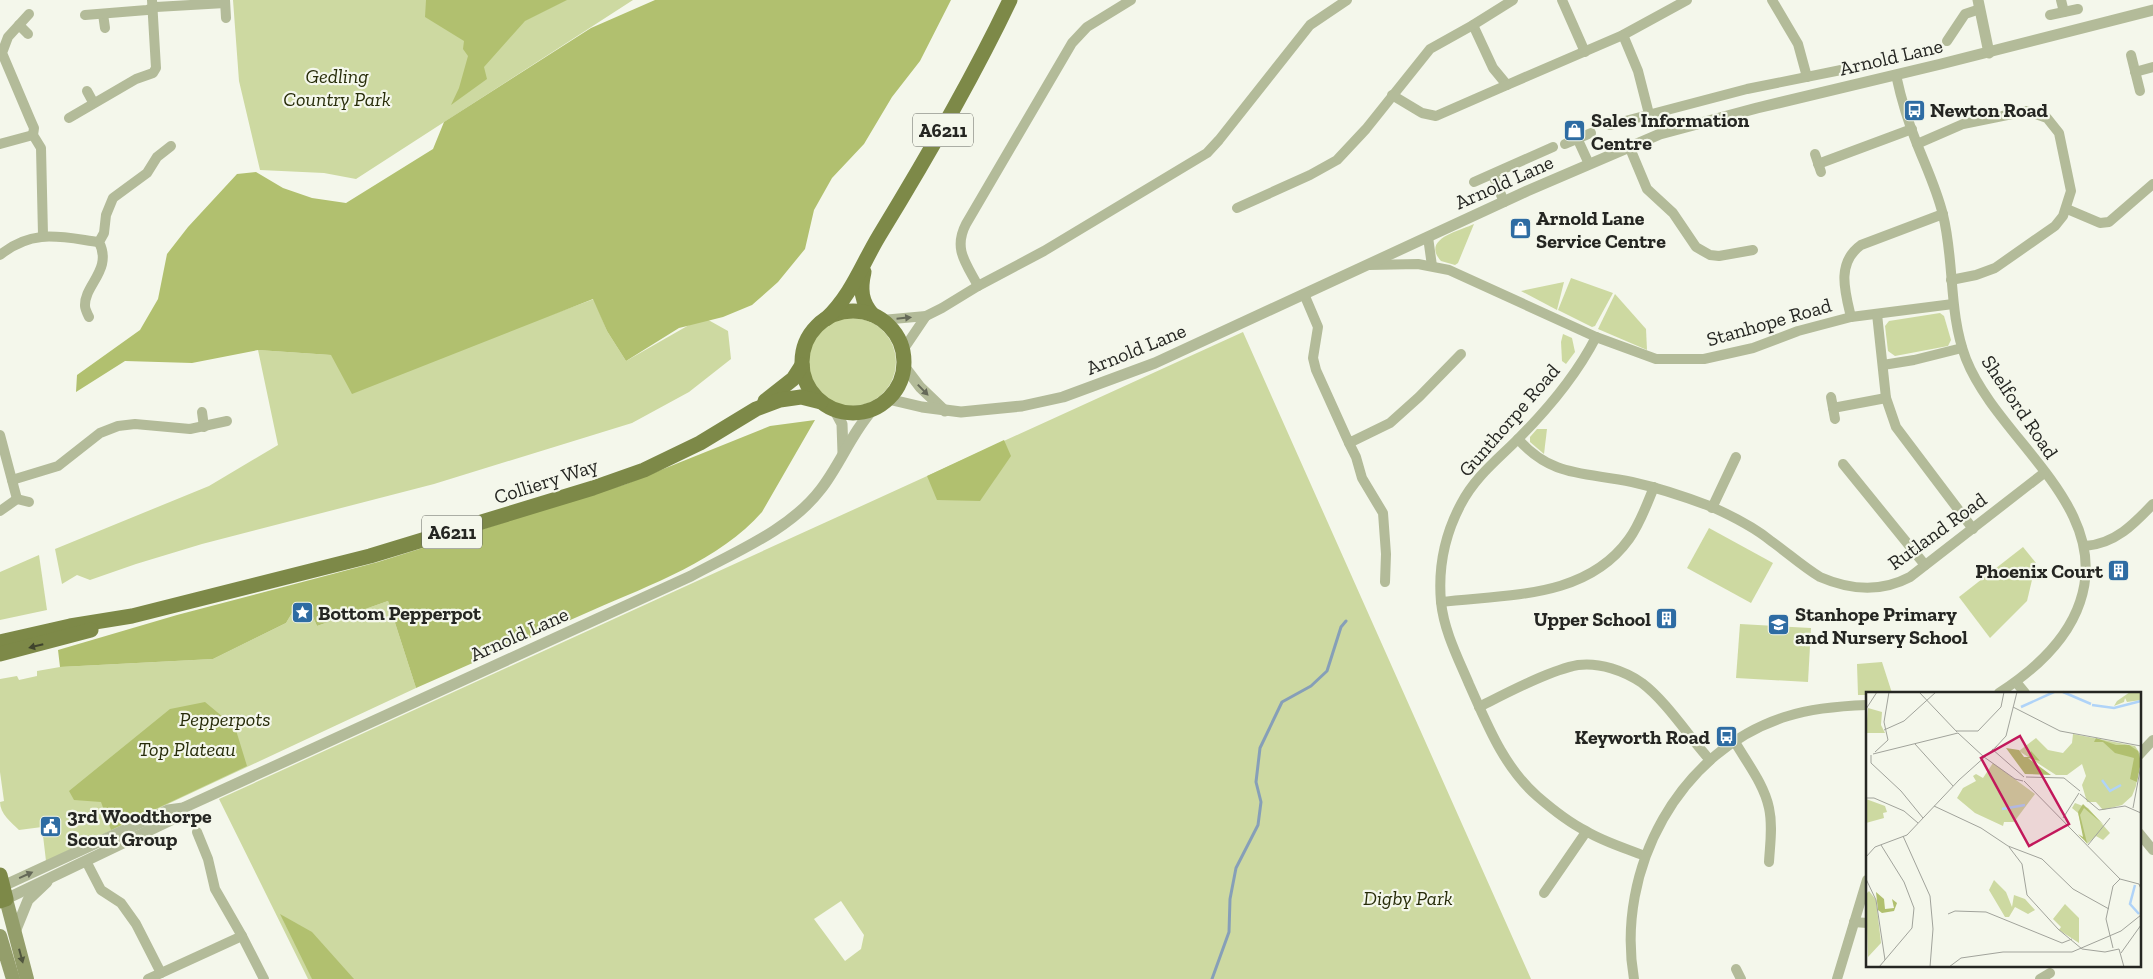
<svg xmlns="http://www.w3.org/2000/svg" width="2153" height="979" font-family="'Zilla Slab',serif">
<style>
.green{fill:#cdd9a1;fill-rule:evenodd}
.forest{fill:#b1c06f}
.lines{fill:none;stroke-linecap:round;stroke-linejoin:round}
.stream{stroke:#869fb8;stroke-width:3}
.minor{stroke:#b3bb99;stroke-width:10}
.tertiary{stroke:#b3bb99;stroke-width:11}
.secondary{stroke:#949e6b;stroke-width:14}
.primary{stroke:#7d8948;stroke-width:15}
.oneway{fill:#656958}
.oneway2{fill:#3f442d}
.oneway3{fill:#51563f}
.labels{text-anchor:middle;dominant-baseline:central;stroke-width:4.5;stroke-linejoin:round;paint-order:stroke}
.shield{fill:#f4f7eb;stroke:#63655e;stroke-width:1}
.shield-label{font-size:19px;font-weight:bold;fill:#252622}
.street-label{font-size:20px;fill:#252622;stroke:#f4f7eb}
.park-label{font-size:20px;font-style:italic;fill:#272c09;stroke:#f4f7eb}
.poi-label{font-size:20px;font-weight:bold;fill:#252622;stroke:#f4f7eb;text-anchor:start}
.inset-river{fill:none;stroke:#afd3f8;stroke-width:2.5}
.inset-road{fill:none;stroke:#a1a39b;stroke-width:1}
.view{fill:#c2185b;fill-opacity:0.15;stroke:#c2185b;stroke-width:2.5}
.inset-edge{fill:none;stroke:#252622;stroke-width:2.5}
</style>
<rect width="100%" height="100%" fill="#f4f7eb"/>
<g class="green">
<polygon points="233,0 633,0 356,179 324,173 260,170 239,81"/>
<path d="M1474,224l-16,39 -3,2 -14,-4c-20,-22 18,-30 33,-37z"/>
<polygon points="1571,278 1613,293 1595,326 1592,327 1558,310"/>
<polygon points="1564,282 1557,310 1521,291"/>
<polygon points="1615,294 1646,329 1647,350 1598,329"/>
<polygon points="594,299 607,331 626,361 703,317 728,331 731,359 689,392 632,423 434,484 202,544 136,564 90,580 77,575 62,584 55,549 209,486 278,445 258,350 331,355 499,334"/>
<polygon points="1940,313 1944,316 1951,340 1948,346 1895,356 1888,351 1885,326 1889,321"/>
<circle cx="852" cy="362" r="44"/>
<path d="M1243,332l288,647h-1223l-89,-180zM841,901l23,34 -3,14 -16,12 -31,-42z"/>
<polygon points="1563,334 1572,338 1575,352 1566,364 1562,361 1561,342"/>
<polygon points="1537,429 1547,429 1544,454 1530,442 1530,437"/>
<polygon points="1709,528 1773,563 1751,603 1687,568"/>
<polygon points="2023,547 2036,563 2027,601 1990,638 1959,597"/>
<polygon points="39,555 47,610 0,620 0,572"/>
<path d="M388,601l28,87 -370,173 -4,-34 -23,3c-8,-8 -19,-16 -19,-28l4,-1 -4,-29v-93l17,-3 2,4 18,-4v-5l23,-4 153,-8 73,-36 12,-20h9l10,23z"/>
<polygon points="1740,624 1811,628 1808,682 1736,678"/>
<polygon points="1882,662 1892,693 1867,693 1867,695 1858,695 1857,664"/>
</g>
<g class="forest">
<polygon points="426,0 567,0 525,21 484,67 487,79 451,105 459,88 468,56 463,49 464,41 425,17"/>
<polygon points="655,0 951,0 920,61 892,97 864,144 832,178 814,210 805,249 778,282 752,305 723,317 679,328 626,361 607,331 593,299 352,394 331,355 258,350 192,363 125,361 76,392 77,375 140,330 158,299 167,254 188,227 237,174 256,172 283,188 312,198 346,203 433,149 444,122 591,28"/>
<path d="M815,420l-53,92c-42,48 -112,73 -169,98 -59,26 -118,52 -177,78l-28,-87 -71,25 -10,-23h-9l-12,20 -73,36 -153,8 -2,-17 119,-35 201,-53 248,-78 144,-58z"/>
<polygon points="1004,440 1011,456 980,501 937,500 927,476"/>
<polygon points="205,702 235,727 247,766 111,830 101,802 74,800 69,791 170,709"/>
<polygon points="280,914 312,932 354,979 312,979"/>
</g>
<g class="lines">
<polyline class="stream" points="1212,979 1229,932 1230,899 1236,868 1258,825 1261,802 1256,782 1260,748 1282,702 1311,686 1327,671 1341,627 1346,621"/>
<g class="minor">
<polyline points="225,0 226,18"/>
<polyline points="1562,0 1585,52"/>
<polyline points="1772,0 1798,44 1807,77"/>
<polyline points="2061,0 2064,12"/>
<polyline points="29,14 8,37 2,53 30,119 34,128 33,135 41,148 43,235"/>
<polyline points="103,14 105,28"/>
<polyline points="85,15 147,10 156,7 225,3"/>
<polyline points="2050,15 2078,9"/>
<polyline points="19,25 28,34"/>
<polyline points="1473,25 1493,68 1507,85 1623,35 1687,0"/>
<polyline points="1623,35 1638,71 1649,114"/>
<polyline points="1947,41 1965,14 1980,9"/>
<polyline points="2131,55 2140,91"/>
<polyline points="2135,72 2153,67"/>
<path d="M1896,75c5,23 12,47 21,69 9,23 20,46 26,71 12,48 5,97 23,144 32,81 147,147 114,243 -13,39 -47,69 -81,91"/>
<polyline points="87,91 93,102"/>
<polyline points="1392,95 1422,113 1436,116 1507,85"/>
<polyline points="69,118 136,79 153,73 156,68 152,0"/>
<polyline points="1610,125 1747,89 1846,69"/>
<polyline points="1578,140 1589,164"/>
<polyline points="0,144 33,135"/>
<polyline points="1565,144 1591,133"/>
<polyline points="1917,144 1963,124 2027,111 2047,118 2059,133 2071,191 2063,216 2055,226 1995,268 1976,275 1951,280"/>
<polyline points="1629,146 1647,189 1673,213 1696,247 1710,255 1719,256 1753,250"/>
<polyline points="1815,154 1821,172"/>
<polyline points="1818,164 1912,129"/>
<polyline points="1493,175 1504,202"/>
<polyline points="1474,182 1553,147"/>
<polyline points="1237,208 1310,175 1337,160 1366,129 1430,49 1473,25 1513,0"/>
<polyline points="2067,209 2100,223 2109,222 2153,184"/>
<polyline points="1428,237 1432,266"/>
<path d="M0,255c33,-27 61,-18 99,-13"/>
<polyline points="1369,265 1418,264 1449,270 1596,337 1656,359 1704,359 1753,348 1798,331 1851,317 1953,304"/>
<path d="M978,286c-12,-23 -25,-37 -12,-62l106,-181 15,-16 44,-27"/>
<polyline points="1304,294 1318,327 1313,358 1316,370 1349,443 1390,423 1419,397 1461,354"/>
<polyline points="1877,314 1886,398 1896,427 1973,529"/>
<path d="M89,317c-2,-4 -4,-8 -4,-11 -1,-21 28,-36 14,-64l5,-9 2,-18 7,-17 34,-25 10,-16 14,-11"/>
<path d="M1851,317c-6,-25 -15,-54 10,-72l82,-31"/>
<polyline points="882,320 926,316 942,308 978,286 1044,251 1207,153 1219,140 1310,25 1347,0"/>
<path d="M1596,337c-20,39 -48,72 -78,102 -21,21 -43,38 -57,65 -16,30 -23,64 -20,98 3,29 17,56 28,82 18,40 34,82 68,112 15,13 31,26 49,35 18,11 39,17 59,25"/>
<polyline points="903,350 926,316"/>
<polyline points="1883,365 1914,360 1962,348"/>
<polyline points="1831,397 1835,419"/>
<polyline points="1833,408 1886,398"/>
<polyline points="202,412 204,427"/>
<polyline points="0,435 17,499"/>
<path d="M1518,439c34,39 68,33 114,43 27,6 54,15 80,25 20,9 42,20 59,34 17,12 31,25 49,36 30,13 60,16 90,0l134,-104"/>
<polyline points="1349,443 1356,457 1362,478 1383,513 1386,554 1385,582"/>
<polyline points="1843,464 1925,565"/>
<polyline points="12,480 58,466 100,433 118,426 135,424 190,429 227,421"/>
<polyline points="17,499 29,502"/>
<polyline points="1712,508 1736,457"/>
<polyline points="0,511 17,499"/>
<path d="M2085,546c30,-2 49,-22 68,-42"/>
<path d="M1441,602c67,-8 145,-3 188,-63 11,-15 18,-35 25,-52"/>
<polyline points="2016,682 2025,693"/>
<path d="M1479,707c26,-13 71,-37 99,-42 21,-3 47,6 64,18 25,19 47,54 68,77"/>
<path d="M1735,742c12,21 29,42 34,66 4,18 1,36 0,54"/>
<polyline points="2139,755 2153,740"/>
<polyline points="197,832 208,859 215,889 242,936"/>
<polyline points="2139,833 2153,850"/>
<polyline points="86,861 101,890 121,903 136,924 161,973"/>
<polyline points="1544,893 1586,832"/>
<polyline points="1854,922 1867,923"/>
<polyline points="1736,969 1741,979"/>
<polyline points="148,979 242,936 264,979"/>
<path d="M1634,979c-19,-109 45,-230 154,-263 25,-8 52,-10 79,-11"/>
<polyline points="1837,979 1867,880"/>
<polyline points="2040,979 2050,973"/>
</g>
<g class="tertiary">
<polyline points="1978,0 1989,53"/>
<polyline points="904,366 920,387 945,411"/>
<polyline points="888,399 922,407 961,412 1022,406 1063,397 1155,363 1527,191 1660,134 1757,108 1941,64 2153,10"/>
<polyline points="834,409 842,424 843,453"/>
<path d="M3,886l165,-76 15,-2 508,-232c44,-24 99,-46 130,-87 20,-26 31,-57 53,-81"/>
<polyline points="6,899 171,820 183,808"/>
<polyline points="15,932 28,900 47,882"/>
</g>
<g class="secondary">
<polyline points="6,899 27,979"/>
<polyline points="0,936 13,979"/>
</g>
<g class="primary">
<path d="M864,272c-4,17 -3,30 9,43"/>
<circle cx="853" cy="362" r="51"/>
<path d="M826,319c26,-25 35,-53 53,-83 47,-77 92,-154 131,-236"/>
<polyline points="765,401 793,379 802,365"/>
<polyline points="0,642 70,626 132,616 370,556 593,488 644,470 700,443 756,409 780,400 801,397 821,402"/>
<polyline points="0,654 91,630"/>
<polyline points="0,875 6,899 0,901"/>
</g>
</g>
<defs><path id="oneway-solid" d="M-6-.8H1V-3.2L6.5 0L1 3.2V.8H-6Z" transform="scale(1.25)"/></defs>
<g class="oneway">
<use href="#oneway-solid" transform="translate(904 318) rotate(-6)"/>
<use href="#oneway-solid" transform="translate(923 390) rotate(46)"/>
<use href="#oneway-solid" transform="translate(26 875) rotate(-24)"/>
</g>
<use class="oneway2" href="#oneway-solid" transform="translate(36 646) rotate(166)"/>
<use class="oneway3" href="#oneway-solid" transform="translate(21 956) rotate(75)"/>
<defs>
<symbol id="bus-square" viewBox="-11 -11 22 22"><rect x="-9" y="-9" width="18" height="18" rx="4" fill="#2e6ca3" stroke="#f4f7eb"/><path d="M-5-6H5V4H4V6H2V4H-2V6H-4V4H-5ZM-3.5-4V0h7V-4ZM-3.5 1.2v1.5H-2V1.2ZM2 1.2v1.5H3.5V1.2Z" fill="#fff"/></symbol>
<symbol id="shop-square" viewBox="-11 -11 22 22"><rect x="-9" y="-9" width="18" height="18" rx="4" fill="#2e6ca3" stroke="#f4f7eb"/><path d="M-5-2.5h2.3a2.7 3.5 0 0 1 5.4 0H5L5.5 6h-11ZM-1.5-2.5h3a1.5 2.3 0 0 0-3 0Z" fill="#fff"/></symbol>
<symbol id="building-square" viewBox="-11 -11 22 22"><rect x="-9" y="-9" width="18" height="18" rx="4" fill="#2e6ca3" stroke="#f4f7eb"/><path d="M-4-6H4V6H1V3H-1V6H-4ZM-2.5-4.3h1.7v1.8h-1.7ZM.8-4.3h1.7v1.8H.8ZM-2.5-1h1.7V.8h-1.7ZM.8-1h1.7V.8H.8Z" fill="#fff"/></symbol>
<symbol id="sight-square" viewBox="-11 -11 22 22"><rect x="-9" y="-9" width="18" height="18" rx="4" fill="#2e6ca3" stroke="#f4f7eb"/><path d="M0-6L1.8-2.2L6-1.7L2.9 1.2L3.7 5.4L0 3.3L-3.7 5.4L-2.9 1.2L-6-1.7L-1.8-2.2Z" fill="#fff"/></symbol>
<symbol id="school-square" viewBox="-11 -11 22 22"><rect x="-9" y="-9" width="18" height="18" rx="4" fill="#2e6ca3" stroke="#f4f7eb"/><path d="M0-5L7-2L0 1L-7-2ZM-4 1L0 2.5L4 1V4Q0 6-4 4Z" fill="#fff"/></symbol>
<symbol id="civic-square" viewBox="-11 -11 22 22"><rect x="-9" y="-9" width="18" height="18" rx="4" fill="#2e6ca3" stroke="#f4f7eb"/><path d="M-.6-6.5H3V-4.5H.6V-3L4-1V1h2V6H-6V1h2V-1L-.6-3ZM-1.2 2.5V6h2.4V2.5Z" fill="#fff"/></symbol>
</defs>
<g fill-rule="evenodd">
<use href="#bus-square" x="1902" y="98" width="25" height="25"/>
<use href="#shop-square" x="1562" y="118" width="25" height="25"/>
<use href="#shop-square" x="1508" y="216" width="25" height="25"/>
<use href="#building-square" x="2106" y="558" width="25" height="25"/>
<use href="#sight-square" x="290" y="600" width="25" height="25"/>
<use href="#building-square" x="1654" y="606" width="25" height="25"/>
<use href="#school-square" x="1766" y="612" width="25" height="25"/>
<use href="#bus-square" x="1714" y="724" width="25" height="25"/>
<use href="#civic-square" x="38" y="814" width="25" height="25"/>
</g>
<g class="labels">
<g class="shield">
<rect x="913" y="113.5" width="60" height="33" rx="4"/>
<rect x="422" y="515.5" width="60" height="33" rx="4"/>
</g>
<g class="shield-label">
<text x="943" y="130">A6211</text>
<text x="452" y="532">A6211</text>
</g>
<g class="street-label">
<text transform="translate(1891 57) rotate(-13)">Arnold Lane</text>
<text transform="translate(1504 182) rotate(-24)">Arnold Lane</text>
<text transform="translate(1769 322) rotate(-16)">Stanhope Road</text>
<text transform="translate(1136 349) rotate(-22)">Arnold Lane</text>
<text transform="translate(2020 407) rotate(56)">Shelford Road</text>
<text transform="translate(1509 420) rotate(-49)">Gunthorpe Road</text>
<text transform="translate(546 481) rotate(-18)">Colliery Way</text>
<text transform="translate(1937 531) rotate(-36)">Rutland Road</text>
<text transform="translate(519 634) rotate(-24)">Arnold Lane</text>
</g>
<g class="park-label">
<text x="337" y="76">Gedling<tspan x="337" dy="23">Country Park</tspan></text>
<text x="225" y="719">Pepperpots</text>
<text x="187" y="749">Top Plateau</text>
<text x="1408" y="898">Digby Park</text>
</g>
<g class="poi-label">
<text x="1930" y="110">Newton Road</text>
<text x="1591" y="120">Sales Information<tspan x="1591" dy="23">Centre</tspan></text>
<text x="1536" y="218">Arnold Lane<tspan x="1536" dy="23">Service Centre</tspan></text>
<text x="2103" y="571" text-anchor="end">Phoenix Court</text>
<text x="318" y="613">Bottom Pepperpot</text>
<text x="1795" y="614">Stanhope Primary<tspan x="1795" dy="23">and Nursery School</tspan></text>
<text x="1651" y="619" text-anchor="end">Upper School</text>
<text x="1710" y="737" text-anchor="end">Keyworth Road</text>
<text x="67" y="816">3rd Woodthorpe<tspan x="67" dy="23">Scout Group</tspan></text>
</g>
</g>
<g transform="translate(1866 692)">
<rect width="275" height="275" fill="#f4f7eb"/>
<path d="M264,0h10l1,8 -14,2 -2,-4 -1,4 -10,4 3,-5zM2,16l14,4 -1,13 4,8h-19zM207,42l62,12 6,9 -5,31 -4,10 -10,9 -19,5 -7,-8h-9l-5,-17 4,-9 -4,-12 -15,11h-11l-37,-24 17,-13 12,12 15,3 9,-10zM127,71l42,31 -21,28h-10l-1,4 -28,-13 -18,-15 6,-10 13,-7 -3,-5 3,-2 7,4zM0,107l19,7 2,6 -4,1 1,5 -18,5zM209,111l13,5 22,25 -7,7 -7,-4 -9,8 -2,-3 -7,-28 -6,-5zM128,188l12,12 6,15 2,-12 11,4 10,11 -7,4 -13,-7 -6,10h-4l-16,-27zM3,199l7,9 5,43 -13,14 -2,-63zM199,212l14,14v25l-20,-13 2,-3 -8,-8z" fill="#cdd9a1"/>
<path d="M230,46l20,7h13l9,6 3,11 -4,20 -7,-3 4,-21 -19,-5 -12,-11h-9zM140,56l13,2 5,7h5l2,-6 9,10 -12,-3 23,17 -26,-1zM217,112l21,21 -20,-17 -4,7 7,28 -9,-9 5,3 -5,-25zM10,200l8,7 1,10 9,-1 -2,-9 5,4 -3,8 -12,2 -4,-3z" fill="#b1c06f"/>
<path class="inset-river" d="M197,0l28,12M226,13l22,3 27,-7M155,15l33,-15M236,88l8,11 11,-6M136,117l23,-4M269,193l-5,19 9,10"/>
<path class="inset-road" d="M53,0l38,40M147,15l47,24 81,15M0,17l11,-17M18,38l20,-9 32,-29M90,39h22l23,-24 3,-15M49,52l38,42M129,56l11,-12 11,-44M126,57l32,28M9,60l13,-12 -4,-18 5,-30M7,62l85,-21 26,24M5,63v8l30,28 22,27M118,65l31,22 8,2M160,85l38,1 16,13M158,89l96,98 19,5 2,5M214,102l19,16 26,-4 16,7M0,106h8l30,13 14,12M68,114l47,22 27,18 34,13 31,30 36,20M267,116l8,-43M197,126l16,-25M37,144l27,60 3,33 -3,38M222,153l22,-27M143,155l13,17 5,31 31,34 24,20 23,3 14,-3 5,18M0,165l9,-10 32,-12 52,-55 38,-34M0,187l10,21 9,60M82,222l7,-3 31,1 76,31 10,-4M247,256l-7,-29 7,-33 7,-7M255,261l20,-28M13,275l33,-39 2,-20 -10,-26 -23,-37M83,275l12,-9 42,-6h69l49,-21 20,-16"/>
<path class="view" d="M154,44l49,88 -40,22 -48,-88z"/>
<rect width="275" height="275" class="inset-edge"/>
</g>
</svg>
